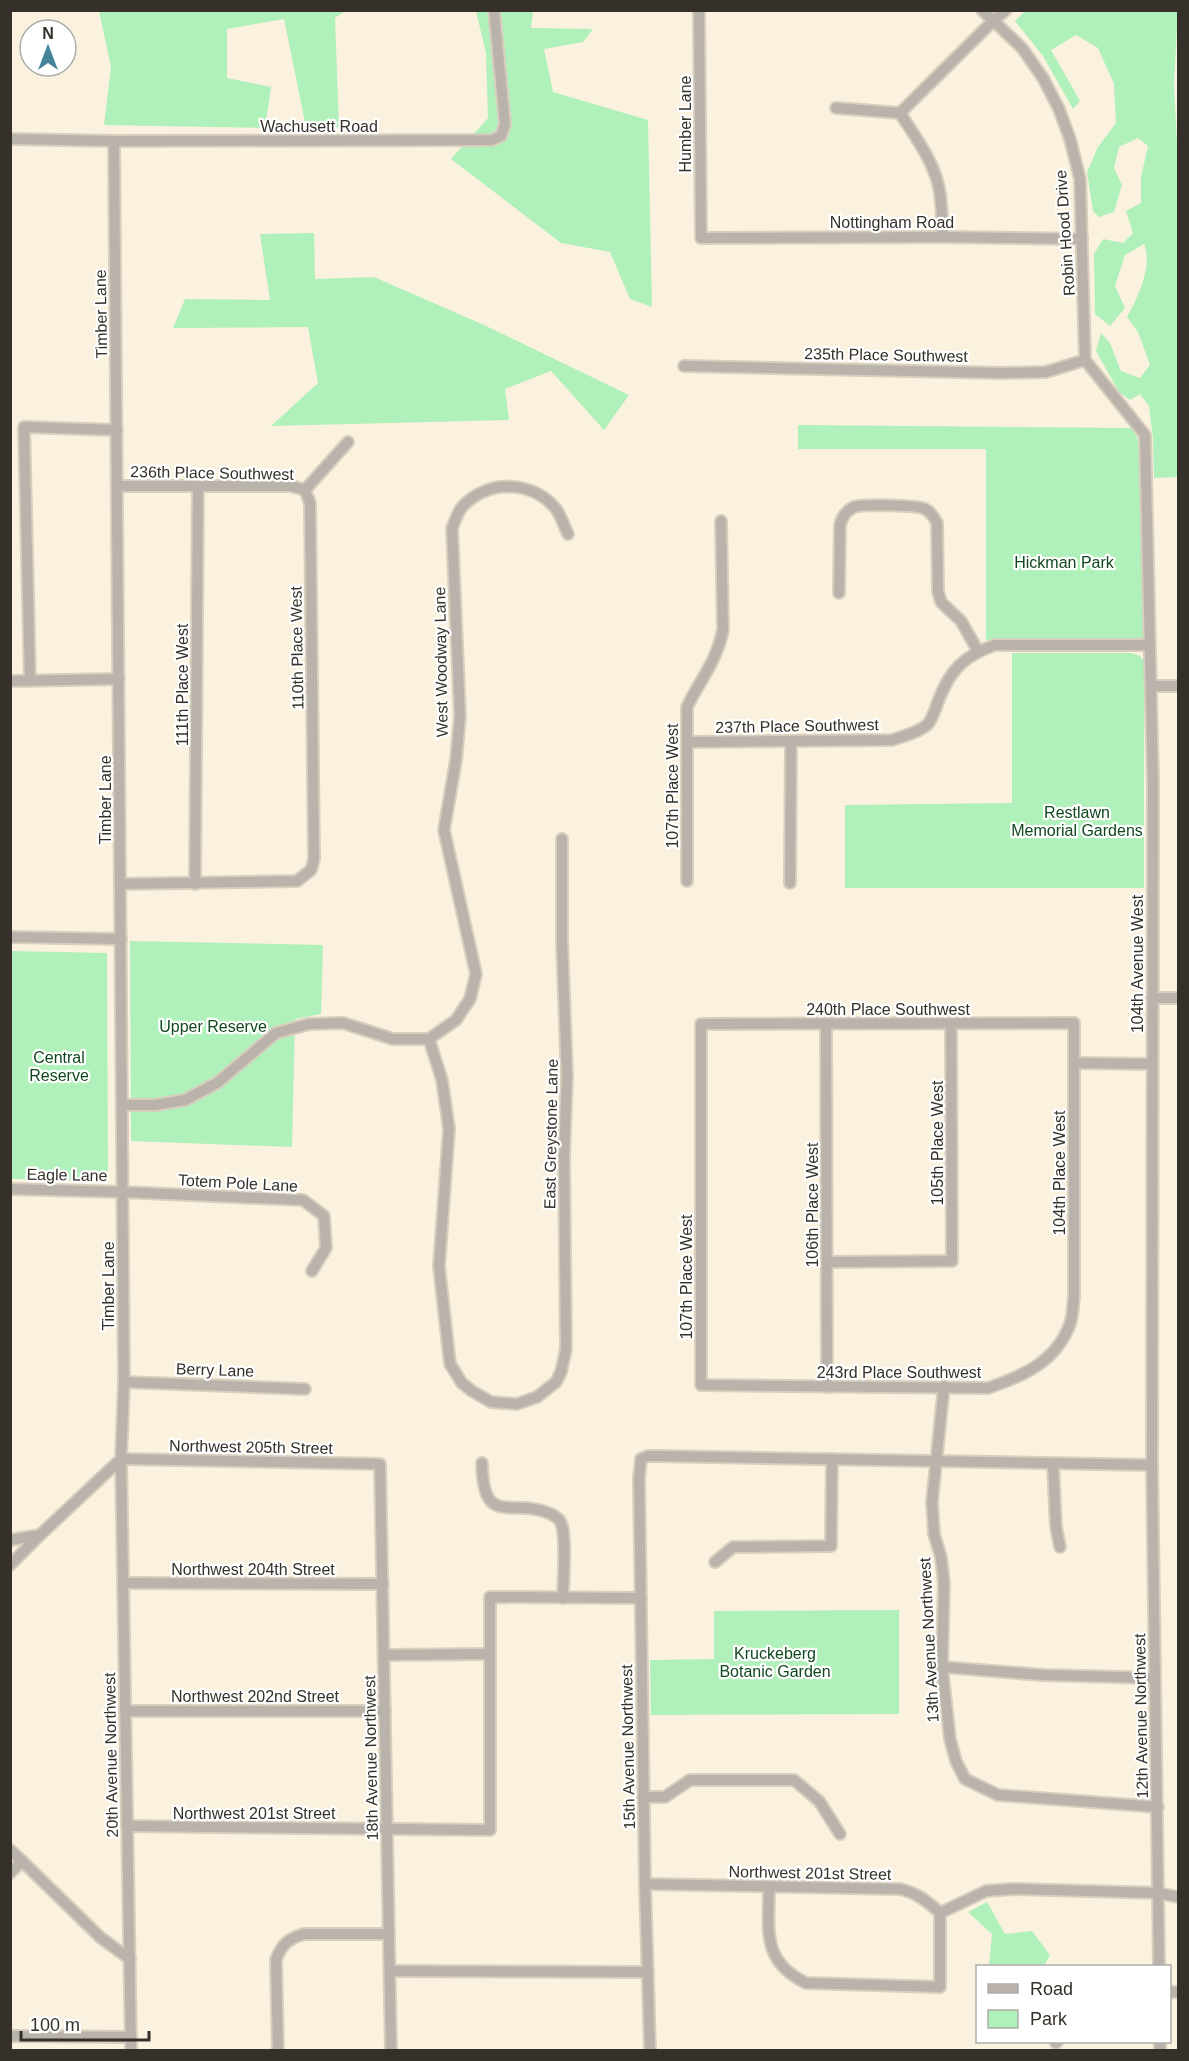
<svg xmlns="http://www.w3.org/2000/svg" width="1189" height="2061" font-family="Helvetica,sans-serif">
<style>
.green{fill:#b0f0ba}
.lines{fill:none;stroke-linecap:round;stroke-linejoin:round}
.minor-casing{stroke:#d7cebe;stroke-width:14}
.minor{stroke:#b9b3ac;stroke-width:10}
.labels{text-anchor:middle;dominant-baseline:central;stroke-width:4.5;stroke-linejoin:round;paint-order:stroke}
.street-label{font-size:16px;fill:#35312a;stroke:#fff}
.park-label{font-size:16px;fill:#0f481f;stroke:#fff}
</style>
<rect width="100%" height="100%" fill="#fbf1df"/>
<g class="green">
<polygon points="99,11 345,11 335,18 339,127 306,127 284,19 227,29 227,78 271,87 265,128 104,125 111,67"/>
<polygon points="476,11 533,11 531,28 593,29 583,42 544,49 553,92 648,120 652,307 630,299 610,252 561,243 451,159 488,118 486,53"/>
<path d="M1025,11h153l-4,73 4,79v314l-24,1 -1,-39 -4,-33 -9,-12 -10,6 -11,-8 -23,-41 5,-18 9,10 11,28 19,7 10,-13 -12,-33 -11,-15c11,-20 26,-51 17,-73l-19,11 -10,31 10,22 -15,18 -15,-12 -1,-60 9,-15 20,4 10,-10 -7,-22 15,-8v-26l7,-31 -10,-8 -19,9 -5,21 8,17 -8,27 -15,5 -6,-6 -6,-39 11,-25 18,-24 -2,-39 -16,-36 -22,-13 -25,15 29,51 -7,8 -30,-53 -28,-35z"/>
<polygon points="314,233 315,279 374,277 484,325 629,395 604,430 551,371 505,389 509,420 271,426 318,383 308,327 173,328 185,299 270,300 260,234"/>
<polygon points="798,425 1135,428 1140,450 1143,640 986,640 986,449 798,449"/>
<polygon points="1012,653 1131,653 1140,656 1144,661 1144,888 845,888 845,805 1012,803"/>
<polygon points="130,941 323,945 321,1014 295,1019 292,1147 131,1141"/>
<polygon points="11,951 107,953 108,1181 11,1179"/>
<polygon points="899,1610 899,1714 651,1715 650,1660 714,1659 714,1611"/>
<polygon points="987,1902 1005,1934 1032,1931 1050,1955 1044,1966 989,1966 992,1934 968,1912"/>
</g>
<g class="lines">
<defs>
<g id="minor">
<polyline points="699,10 701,238 943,237 1082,239"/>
<polyline points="982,10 1022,48 1043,78 1059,109 1070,139 1080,179 1085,360 1145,435 1153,784 1152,1465 1159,1966"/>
<path d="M836,108l64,5c16,25 36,51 40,81 2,14 2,29 3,43"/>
<polyline points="900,113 994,20 1006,10"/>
<polyline points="10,139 114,141 492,140 501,136 505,124 494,10"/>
<polyline points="114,141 124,1382 121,1459 131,2050"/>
<polyline points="684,366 1001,373 1046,372 1085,360"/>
<polyline points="118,486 291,486 305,490"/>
<path d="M839,593l1,-68c2,-9 6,-14 14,-18 8,-3 63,-2 71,2 6,3 9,8 12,14l1,68 3,11 20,19 17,30"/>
<polyline points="10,681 119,679"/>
<polyline points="30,681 24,427 117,430"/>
<polyline points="1151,686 1178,686"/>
<path d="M687,742l205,-2c11,-4 26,-7 35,-15 6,-6 9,-18 12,-26 12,-30 25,-43 56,-54h155"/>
<path d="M687,881v-174c14,-29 29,-44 36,-77l-2,-109"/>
<polyline points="790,883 791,742"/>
<polyline points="120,884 297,881 311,870 314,859 310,503 305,490 348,442"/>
<polyline points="195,884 198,486"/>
<polyline points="10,937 121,939"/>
<polyline points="1152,998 1178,998"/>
<path d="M1074,1023v273c-1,9 -1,19 -4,28 -14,38 -47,52 -82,64l-287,-3v-361z"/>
<polyline points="826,1024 827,1387"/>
<polyline points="429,1039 442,1080 449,1129 439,1266 450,1364 462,1383 472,1391 491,1402 517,1404 537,1397 556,1382 561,1372 566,1349 564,1155 567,1076 562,941 562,839"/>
<path d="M429,1039l27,-19 14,-21 6,-25 -32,-144 12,-70 4,-44 -8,-188c3,-7 6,-16 10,-21 25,-28 71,-27 94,2 5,7 8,17 12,25"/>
<polyline points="1074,1063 1152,1064"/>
<polyline points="122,1105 155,1105 185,1100 217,1083 276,1033 309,1024 343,1023 393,1039 429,1039"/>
<polyline points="10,1189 123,1192 303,1200 324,1216 326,1248 312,1271"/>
<polyline points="827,1262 952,1261 951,1024"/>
<polyline points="124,1382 305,1389"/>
<polyline points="944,1386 932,1502 934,1534 941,1557 944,1583 942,1667 950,1739 956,1761 965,1779 998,1795 1158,1807"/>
<polyline points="121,1459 380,1464 391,2050"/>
<path d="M482,1463c1,67 30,33 69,51 4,2 8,4 10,9 6,14 2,58 2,75"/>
<polyline points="1053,1464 1056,1527 1060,1547"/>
<polyline points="10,1540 40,1535 121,1459"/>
<polyline points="715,1562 733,1547 831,1546 832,1459"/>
<polyline points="10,1565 40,1535"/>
<polyline points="123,1583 383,1584"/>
<polyline points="384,1655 490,1654"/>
<polyline points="942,1667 1043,1675 1155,1678"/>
<polyline points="125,1711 385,1711"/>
<polyline points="643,1797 665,1797 690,1780 794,1780 819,1801 840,1834"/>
<polyline points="127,1826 490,1830 490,1597 641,1598"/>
<polyline points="10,1850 22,1861"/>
<polyline points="10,1873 22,1861 101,1938 130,1959"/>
<path d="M645,1884l255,5c17,4 27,12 40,24l46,-22 27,-2 145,4 20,4"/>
<path d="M769,1887c0,43 -8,74 37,96l134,4v-74"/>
<polyline points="390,1971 648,1972"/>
<polyline points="1170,1992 1178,1992"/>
<polyline points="10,2036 131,2037"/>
<polyline points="1160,2042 1160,2050"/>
<polyline points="1056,2043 1057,2042"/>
<path d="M278,2050l-2,-90c5,-15 13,-22 28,-26h85"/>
<polyline points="650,2050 645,1884 639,1479 641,1459 648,1456 657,1456 1152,1465"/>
</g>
</defs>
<use href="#minor" class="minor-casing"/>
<use href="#minor" class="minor"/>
</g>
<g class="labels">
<g class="street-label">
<text transform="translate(685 124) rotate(-90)">Humber Lane</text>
<text x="319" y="126">Wachusett Road</text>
<text x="892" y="222">Nottingham Road</text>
<text transform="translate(1065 233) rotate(-94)">Robin Hood Drive</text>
<text transform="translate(101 314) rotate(-91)">Timber Lane</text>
<text transform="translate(886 355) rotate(1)">235th Place Southwest</text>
<text transform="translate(212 473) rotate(1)">236th Place Southwest</text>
<text transform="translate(297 648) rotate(-91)">110th Place West</text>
<text transform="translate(441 662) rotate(-91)">West Woodway Lane</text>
<text transform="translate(182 685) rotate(-90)">111th Place West</text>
<text transform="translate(797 726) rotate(-1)">237th Place Southwest</text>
<text transform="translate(672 786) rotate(-90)">107th Place West</text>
<text transform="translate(105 800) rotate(-90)">Timber Lane</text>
<text transform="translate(1137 964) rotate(-90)">104th Avenue West</text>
<text x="888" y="1009">240th Place Southwest</text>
<text transform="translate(551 1134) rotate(-89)">East Greystone Lane</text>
<text transform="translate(937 1143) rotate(-90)">105th Place West</text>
<text transform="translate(1059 1173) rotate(-90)">104th Place West</text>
<text transform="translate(67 1175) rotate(1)">Eagle Lane</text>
<text transform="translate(238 1183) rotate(3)">Totem Pole Lane</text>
<text transform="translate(812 1205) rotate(-90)">106th Place West</text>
<text transform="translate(686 1277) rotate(-90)">107th Place West</text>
<text transform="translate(108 1286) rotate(-90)">Timber Lane</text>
<text transform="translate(215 1370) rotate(2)">Berry Lane</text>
<text x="899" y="1372">243rd Place Southwest</text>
<text transform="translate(251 1447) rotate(1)">Northwest 205th Street</text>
<text x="253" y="1569">Northwest 204th Street</text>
<text transform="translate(929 1640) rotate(-93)">13th Avenue Northwest</text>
<text x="255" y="1696">Northwest 202nd Street</text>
<text transform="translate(1141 1716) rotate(-91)">12th Avenue Northwest</text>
<text transform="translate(628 1747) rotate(-91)">15th Avenue Northwest</text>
<text transform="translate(111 1755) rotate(-91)">20th Avenue Northwest</text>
<text transform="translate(371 1758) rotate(-91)">18th Avenue Northwest</text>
<text x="254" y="1813">Northwest 201st Street</text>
<text transform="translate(810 1873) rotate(1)">Northwest 201st Street</text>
</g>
<g class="park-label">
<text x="1064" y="562">Hickman Park</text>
<text x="1077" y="812">Restlawn<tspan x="1077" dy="18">Memorial Gardens</tspan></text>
<text x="213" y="1026">Upper Reserve</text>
<text x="59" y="1057">Central<tspan x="59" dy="18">Reserve</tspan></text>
<text x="775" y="1653">Kruckeberg<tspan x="775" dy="18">Botanic Garden</tspan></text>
</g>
</g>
<rect width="1189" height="2061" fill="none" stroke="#35312a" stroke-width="24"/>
<rect x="976" y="1965" width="195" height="78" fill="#ffffff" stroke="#aeadaa" stroke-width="1.5"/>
<rect x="988" y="1984" width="30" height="9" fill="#b9b3ac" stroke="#aeadaa" stroke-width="1.5"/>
<text x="1030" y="1995" font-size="18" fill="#35312a">Road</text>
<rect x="988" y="2010" width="30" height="18" fill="#b0f0ba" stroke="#aeadaa" stroke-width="1.5"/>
<text x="1030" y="2025" font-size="18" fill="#35312a">Park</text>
<g transform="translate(48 48)"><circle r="28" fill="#ffffff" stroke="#aeadaa" stroke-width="1.5"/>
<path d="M0-4.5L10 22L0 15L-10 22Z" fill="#448498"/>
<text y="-9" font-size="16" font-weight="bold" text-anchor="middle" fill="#35312a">N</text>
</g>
<path d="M21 2031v9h128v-9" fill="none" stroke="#35312a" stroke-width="3"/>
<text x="30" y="2031" font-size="18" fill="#35312a" stroke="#ffffff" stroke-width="4.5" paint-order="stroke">100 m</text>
</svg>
